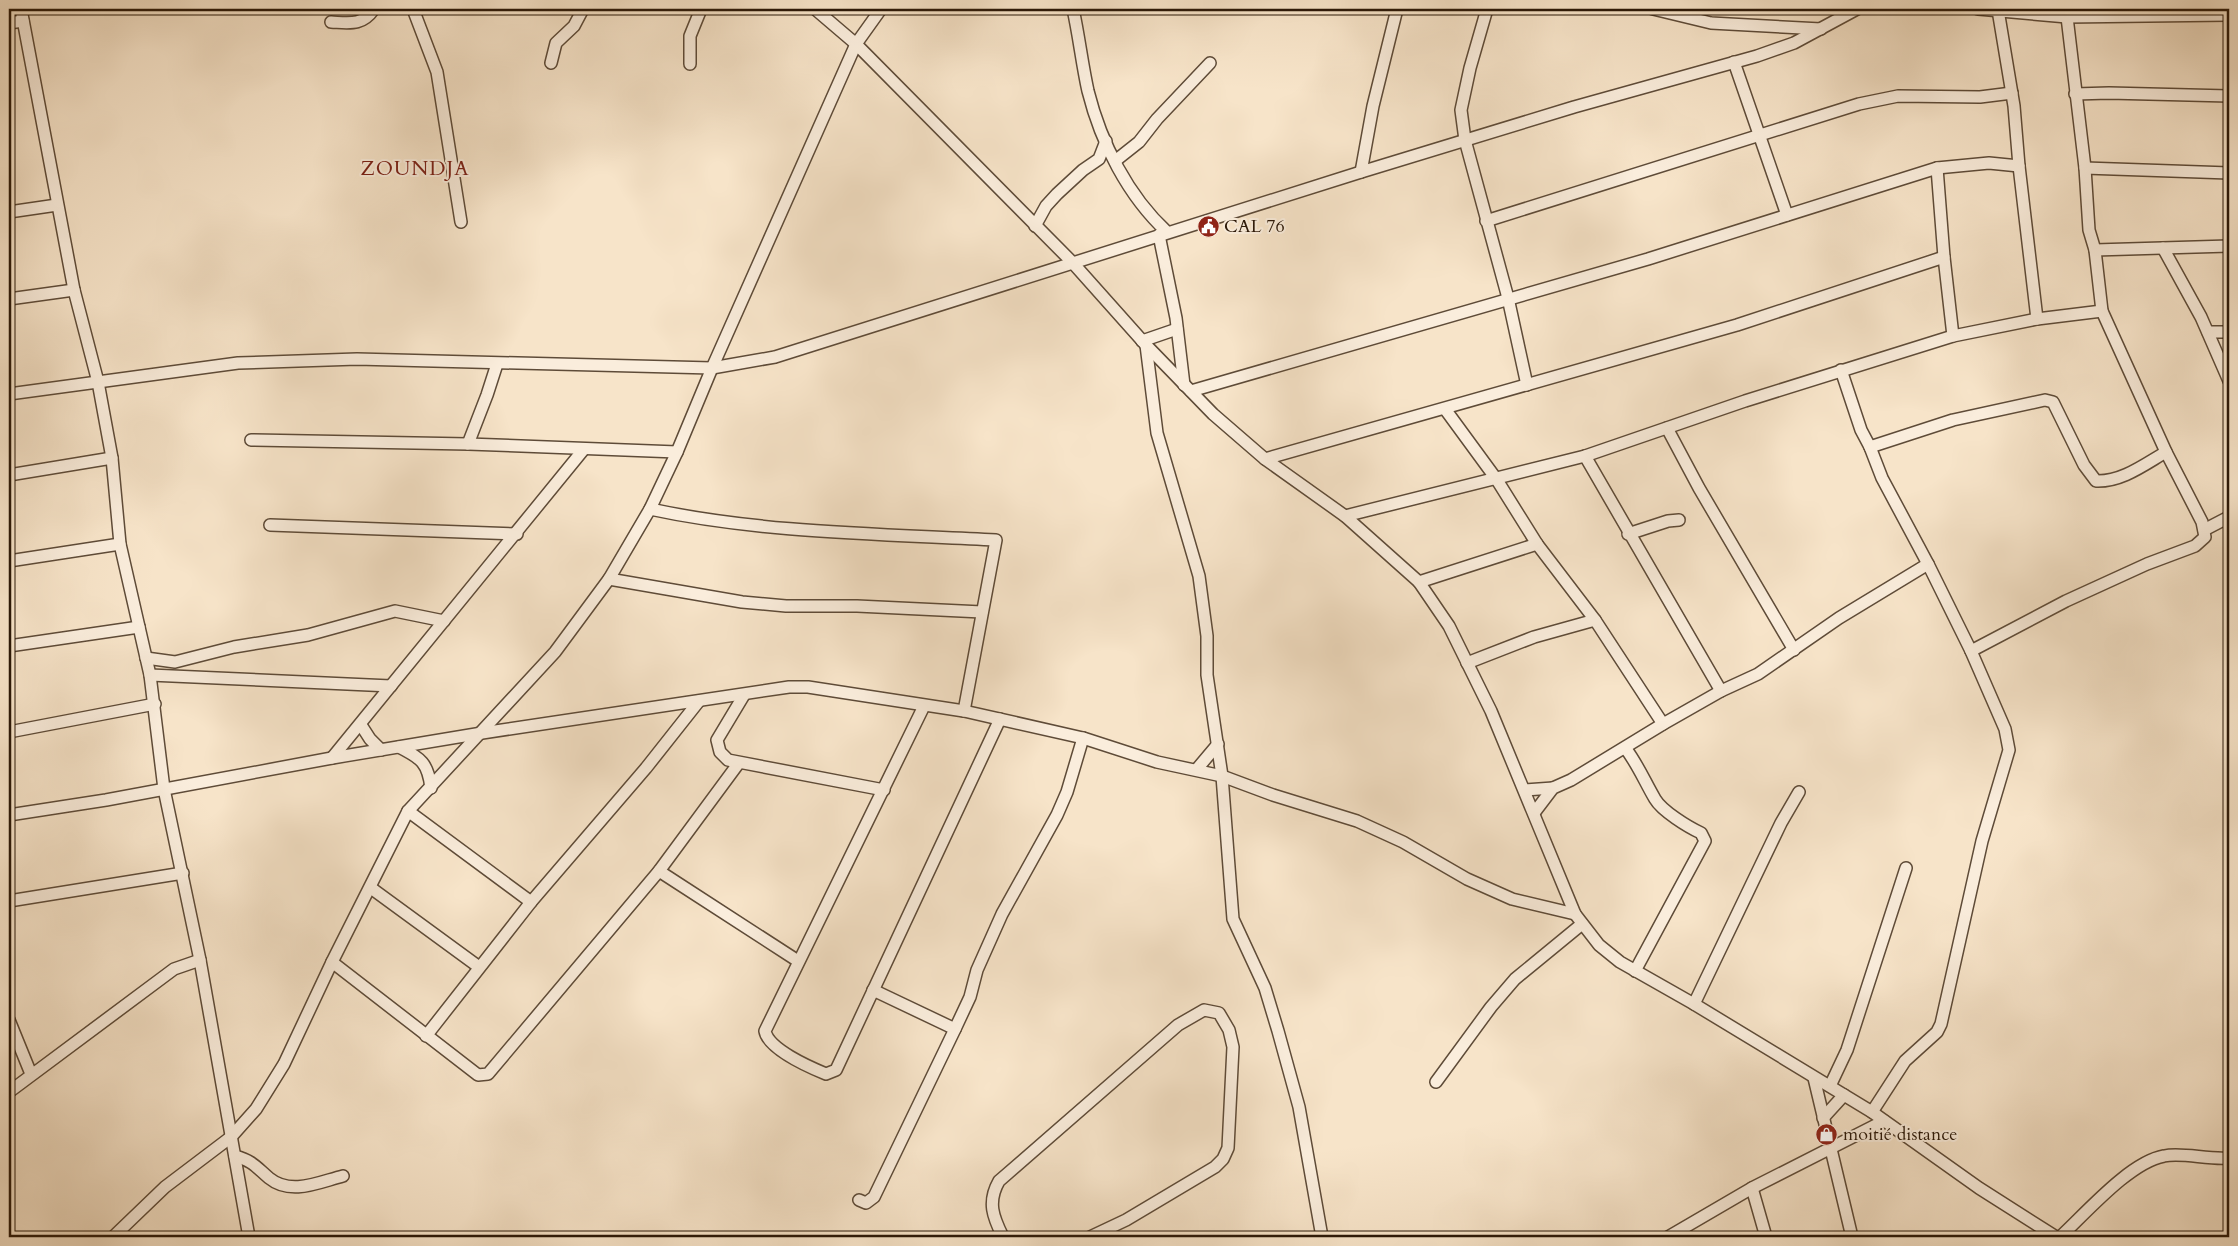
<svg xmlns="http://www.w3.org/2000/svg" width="2238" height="1246" font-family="Cardo,serif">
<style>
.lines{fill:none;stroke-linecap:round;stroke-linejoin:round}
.street-casing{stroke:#5e4b38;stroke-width:14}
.street{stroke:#faeddc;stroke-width:11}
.labels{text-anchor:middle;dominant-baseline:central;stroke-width:4;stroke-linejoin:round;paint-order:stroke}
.poi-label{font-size:18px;fill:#2b1808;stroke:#faeddc;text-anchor:start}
.quarter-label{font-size:20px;letter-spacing:1px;fill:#7a1f14;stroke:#faeddc}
</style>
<rect width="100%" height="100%" fill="#f7e4c9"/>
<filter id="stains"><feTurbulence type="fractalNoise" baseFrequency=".004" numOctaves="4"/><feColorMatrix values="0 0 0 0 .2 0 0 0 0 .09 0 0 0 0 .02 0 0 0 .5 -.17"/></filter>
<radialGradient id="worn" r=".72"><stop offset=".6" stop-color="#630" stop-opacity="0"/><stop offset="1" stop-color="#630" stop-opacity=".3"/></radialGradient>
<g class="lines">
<defs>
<g id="street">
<polyline points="21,9 74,290 98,382 112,458 120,544 150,675 164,789 200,960 249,1237"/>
<polyline points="413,9 437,72 461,222"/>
<polyline points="815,9 856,44 1072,262 1146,345 1213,414 1265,459 1345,516 1419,582 1449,626 1491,711 1575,914 1599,945 1620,962 1694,1004 1872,1112 1979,1188 2056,1237"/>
<path d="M1073,9c6,27 9,55 15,82 13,52 40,105 79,141"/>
<polyline points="1487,9 1470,68 1461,110 1465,140 1508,298 1527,385"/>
<polyline points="1653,9 1711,23 1821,29"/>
<polyline points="1978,9 2067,17 2229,15"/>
<polyline points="1998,10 2014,106 2019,166 2037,319"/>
<path d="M331,22c19,1 31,4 43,-13"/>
<polyline points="9,23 23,21"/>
<polyline points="1734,62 1787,215"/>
<polyline points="551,63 556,43 574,26 583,9"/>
<polyline points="690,64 690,36 701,9"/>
<polyline points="2075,94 2109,93 2229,96"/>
<polyline points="1115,161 1139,142 1157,119 1210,63"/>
<polyline points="1937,168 1944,257 1953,336"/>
<polyline points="2085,168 2229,173"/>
<polyline points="1361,172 1373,106 1397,9"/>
<polyline points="9,212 57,205"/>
<polyline points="1486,221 1859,104 1898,96 1980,97 2012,93"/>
<polyline points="1035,226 1046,206 1057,194 1083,170 1099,159 1106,141"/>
<polyline points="1159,235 1176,318 1184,385"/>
<polyline points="2163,248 2201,317 2229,381"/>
<polyline points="2095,250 2229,246"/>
<polyline points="9,299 74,290"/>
<polyline points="2208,332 2229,332"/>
<polyline points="1142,341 1177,329"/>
<polyline points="1146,345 1157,433 1199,576 1207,636 1207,675 1222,776 1233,919 1265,988 1278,1031 1299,1107 1322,1237"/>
<polyline points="1841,370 1861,430 1870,447 1882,478 1928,564 1971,651 2066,601 2147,564 2195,546 2205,537 2202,522 2166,452 2102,311 2095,250 2089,230 2085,168 2067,17"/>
<polyline points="1191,391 1648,259 1937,168 1989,163 2019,166"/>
<polyline points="9,394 238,363 357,359 712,368 775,357 1361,172 1574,107 1757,56 1794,43 1857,9"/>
<polyline points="1445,409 1497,480 1537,544 1595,620 1663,724"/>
<polyline points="1667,428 1699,488 1794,650"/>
<polyline points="251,440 468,444 677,452"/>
<polyline points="468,444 487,395 497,364"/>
<path d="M1870,447l83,-27 92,-20 8,2 31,63 12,16c26,1 49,-17 70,-29"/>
<polyline points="1585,456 1721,691"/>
<polyline points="1265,459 1737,325 1944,257"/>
<polyline points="9,475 112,458"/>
<path d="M650,509c111,24 232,25 346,31l-32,171"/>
<polyline points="1345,516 1585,456 1745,401 1953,336 2037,319 2102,311"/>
<polyline points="270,525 517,534"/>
<polyline points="2204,530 2229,517"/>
<polyline points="1628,534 1668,521 1679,520"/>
<polyline points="9,561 120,544"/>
<polyline points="609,579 742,602 786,606 857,606 982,612"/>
<polyline points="1419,582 1537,544"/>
<polyline points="9,646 139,627"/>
<polyline points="146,658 175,662 234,647 308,635 395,611 444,621"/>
<polyline points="1467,663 1534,637 1595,620"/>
<polyline points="150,675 391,686"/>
<polyline points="744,695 717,740 720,752 728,760 884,790"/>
<path d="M924,706l-159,325c3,18 44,36 61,43l10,-4 164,-351"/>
<polyline points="361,725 370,739 381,750"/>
<polyline points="9,732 155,704"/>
<path d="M399,747c22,11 29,16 32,41"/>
<path d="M1626,749c12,16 19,33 29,50 7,12 33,28 46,34l4,8 -70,130"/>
<polyline points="332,758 584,449"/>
<polyline points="1197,769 1218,744"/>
<polyline points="1525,790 1553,788"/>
<polyline points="408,811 531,902"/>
<polyline points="1534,813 1553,788 1571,780 1663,724 1721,691 1758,674 1839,618 1928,564"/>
<polyline points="9,815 106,800 332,758 482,733 789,687 808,687 964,711 1083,738 1157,762 1222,776 1273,795 1357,821 1403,842 1467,879 1512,899 1575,914"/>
<polyline points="659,871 798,961"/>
<polyline points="371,888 479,967"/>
<polyline points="9,901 183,873"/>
<polyline points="332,962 478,1075 488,1074 659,871 738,764"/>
<polyline points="873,990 955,1029"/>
<polyline points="1694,1004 1781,823 1799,792"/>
<polyline points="9,1020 31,1074"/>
<polyline points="426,1036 531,902 646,768 699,701"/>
<polyline points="1814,1078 1852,1237"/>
<polyline points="1436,1082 1491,1007 1515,979 1582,924"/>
<polyline points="1830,1086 1847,1050 1906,868"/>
<polyline points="9,1092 174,969 200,960"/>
<polyline points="1872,1112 1905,1061 1937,1032 1941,1024 1982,841 2009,750 2005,729 1971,651"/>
<polyline points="1823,1118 1844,1095"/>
<path d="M235,1156c18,5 21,11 34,22 22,18 50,4 74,-2"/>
<polyline points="1752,1188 1766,1237"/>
<polyline points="859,1200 866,1203 874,1197 955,1029 970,997 977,970 1002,914 1057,815 1067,792 1083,738"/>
<polyline points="113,1237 165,1187 231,1137 256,1109 284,1064 332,962 408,811 555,652 609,579 650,509 677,452 712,368 856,44 881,9"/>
<path d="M1003,1237c-10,-20 -16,-35 -4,-56l179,-156 26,-15 15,3 10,17 4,17 -5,101 -5,11 -8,8 -89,53 -36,17"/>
<polyline points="1668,1237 1752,1188 1884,1121"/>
<path d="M2060,1237c26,-24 70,-75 104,-81 18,-4 44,4 65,2"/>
</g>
</defs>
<use href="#street" class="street-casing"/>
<use href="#street" class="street"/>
</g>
<defs>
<symbol id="civic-disc" viewBox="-11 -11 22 22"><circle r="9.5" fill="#8f2418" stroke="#faeddc"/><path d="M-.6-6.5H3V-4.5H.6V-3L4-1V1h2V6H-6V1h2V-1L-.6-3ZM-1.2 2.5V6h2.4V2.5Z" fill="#fff"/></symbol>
<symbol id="shop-disc" viewBox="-11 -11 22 22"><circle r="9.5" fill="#8f2418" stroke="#faeddc"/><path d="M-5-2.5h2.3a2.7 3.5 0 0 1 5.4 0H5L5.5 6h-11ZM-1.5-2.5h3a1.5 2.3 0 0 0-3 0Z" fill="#fff"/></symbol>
</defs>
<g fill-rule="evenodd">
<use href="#civic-disc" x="1196" y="214" width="25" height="25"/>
<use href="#shop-disc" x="1814" y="1122" width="25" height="25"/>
</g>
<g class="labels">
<g class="poi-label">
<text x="1224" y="226">CAL 76</text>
<text x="1843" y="1134">moitié distance</text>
</g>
<g class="quarter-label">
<text x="415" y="168">ZOUNDJA</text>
</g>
</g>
<rect width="2238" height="1246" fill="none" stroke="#f7e4c9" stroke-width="30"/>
<rect x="10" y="10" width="2218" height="1226" fill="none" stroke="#2b1808" stroke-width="2.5"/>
<rect x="15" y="15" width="2208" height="1216" fill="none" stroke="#2b1808"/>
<rect width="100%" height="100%" filter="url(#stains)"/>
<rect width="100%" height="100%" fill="url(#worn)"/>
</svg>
